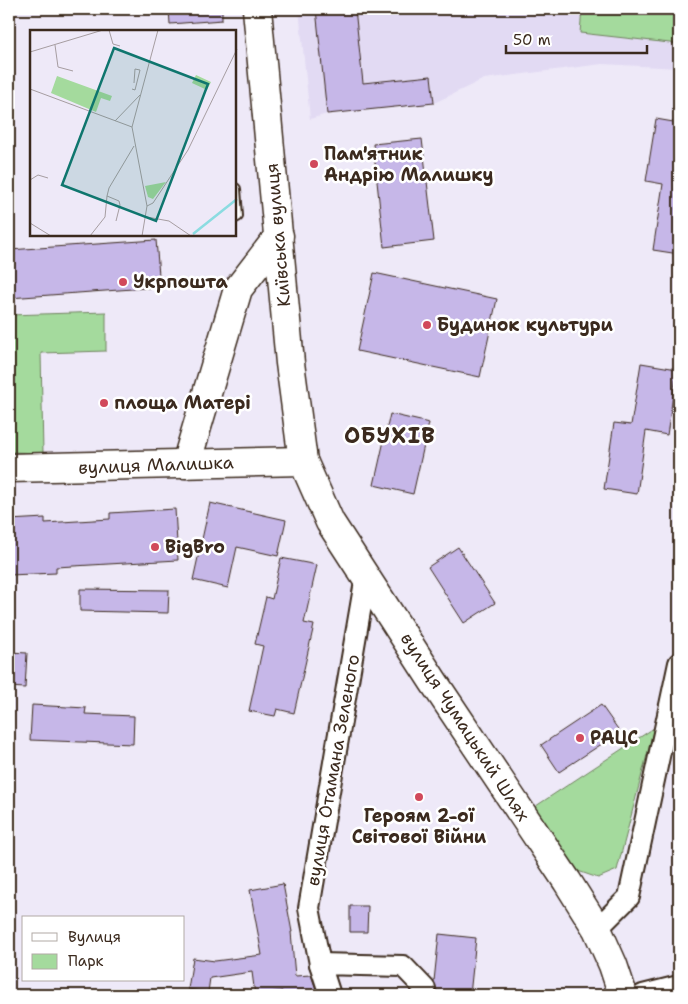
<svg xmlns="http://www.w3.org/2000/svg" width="688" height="1004" font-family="'Shantell Sans',sans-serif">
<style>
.built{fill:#e2daf3}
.green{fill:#a4da9d;stroke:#70825e}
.building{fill:#c6b7e8;stroke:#3b2a1e}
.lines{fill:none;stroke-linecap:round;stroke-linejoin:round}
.service-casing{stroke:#3b2a1e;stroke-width:14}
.minor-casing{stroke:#3b2a1e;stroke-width:24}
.primary-casing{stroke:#3b2a1e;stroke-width:31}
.service{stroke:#fff;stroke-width:10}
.minor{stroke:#fff;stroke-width:20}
.primary{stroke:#fff;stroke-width:28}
.poi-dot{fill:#d1495b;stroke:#fff;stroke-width:2}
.labels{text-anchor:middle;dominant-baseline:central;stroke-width:5;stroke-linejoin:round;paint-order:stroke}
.poi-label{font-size:18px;font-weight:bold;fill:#3b2a1e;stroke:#fff;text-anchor:start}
.street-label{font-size:18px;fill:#3b2a1e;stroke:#fff}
.district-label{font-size:22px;font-weight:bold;letter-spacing:1px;fill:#3b2a1e;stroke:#fff}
.inset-river{fill:none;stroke:#8bdce1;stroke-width:2.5}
.inset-road{fill:none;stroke:#a69da1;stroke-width:1}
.view{fill:#0f766e;fill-opacity:0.15;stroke:#0f766e;stroke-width:2.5}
.inset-edge{fill:none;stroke:#3b2a1e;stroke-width:2.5}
</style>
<rect width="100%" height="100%" fill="#eee9f8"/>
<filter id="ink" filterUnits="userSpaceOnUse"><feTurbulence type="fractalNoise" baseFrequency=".02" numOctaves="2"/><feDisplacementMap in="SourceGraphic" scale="10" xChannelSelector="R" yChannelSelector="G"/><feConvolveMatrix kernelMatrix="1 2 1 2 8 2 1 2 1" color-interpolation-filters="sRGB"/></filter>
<g filter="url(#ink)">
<polygon class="built" points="299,9 679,9 679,68 602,64 484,79 434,103 327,114 310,119"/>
<g class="green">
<polygon points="582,9 679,9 679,44 580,33"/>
<polygon points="106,312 106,351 41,353 43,453 9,452 9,315"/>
<polygon points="654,728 617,870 598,878 578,871 533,808"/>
</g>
<g class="building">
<polygon points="169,9 222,9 222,20 170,24"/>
<polygon points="316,9 355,9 363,83 431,76 434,103 327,114"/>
<polygon points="656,119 679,123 679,254 653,250 663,184 646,181"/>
<polygon points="422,139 434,241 384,247 373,144"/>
<polygon points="156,240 160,287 9,298 9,250"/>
<polygon points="374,273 497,299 480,377 357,351"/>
<polygon points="641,363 677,369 667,435 646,431 637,494 604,489 614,423 631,425"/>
<polygon points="390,414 429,423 413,494 374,485"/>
<polygon points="210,503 286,520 278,556 237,547 228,588 193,580"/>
<polygon points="175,509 178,560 56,567 56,573 9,575 9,520 45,518 45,523 110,519 110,513"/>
<polygon points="458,547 495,603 464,623 428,567"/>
<polygon points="281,558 317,565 304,623 314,625 294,713 277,709 275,716 249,711 263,646 255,644 266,597 272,599"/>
<polygon points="80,589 169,590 168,613 80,611"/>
<polygon points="9,652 27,653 25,688 9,687"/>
<polygon points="32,705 86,708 85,714 134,716 133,744 30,740"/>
<polygon points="601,705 620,732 559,772 541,745"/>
<polygon points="283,884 292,932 291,932 295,976 311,975 318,995 283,995 282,991 255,995 252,972 210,978 208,992 188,989 193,958 215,961 262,955 250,890"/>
<polygon points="350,906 368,906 367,932 350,932"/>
<polygon points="439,934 476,938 470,995 437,994 434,981"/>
</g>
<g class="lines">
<defs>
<polyline id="service" points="235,189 237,216 235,217"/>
<g id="minor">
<polyline points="597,929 629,897 679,663"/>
<polyline points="320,964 309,908 366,576"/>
<polyline points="330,995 320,964 403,966 425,989 425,995"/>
<polyline points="643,995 679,986"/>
</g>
<g id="primary">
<polyline points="257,9 290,363 303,461 330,522 433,681 567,881 597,929 613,965 623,995"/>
<polyline points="186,464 238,289 279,236"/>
<polyline points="9,468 303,461"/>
</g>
</defs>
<use href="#service" class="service-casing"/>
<use href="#minor" class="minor-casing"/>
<use href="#primary" class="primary-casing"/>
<use href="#service" class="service"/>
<use href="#minor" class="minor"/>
<use href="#primary" class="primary"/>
</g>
</g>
<g class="poi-dot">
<circle cx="314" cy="164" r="5"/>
<circle cx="123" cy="282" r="5"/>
<circle cx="427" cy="325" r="5"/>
<circle cx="104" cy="403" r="5"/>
<circle cx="155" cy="547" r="5"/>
<circle cx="580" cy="738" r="5"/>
<circle cx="419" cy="797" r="5"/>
</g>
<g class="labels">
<g class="poi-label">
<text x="324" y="154">Пам'ятник<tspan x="324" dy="21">Андрію Малишку</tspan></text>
<text x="133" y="282">Укрпошта</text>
<text x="437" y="325">Будинок культури</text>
<text x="114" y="403">площа Матері</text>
<text x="165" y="547">BigBro</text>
<text x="590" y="738">РАЦС</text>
<text x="419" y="816" text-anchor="middle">Героям 2-ої<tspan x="419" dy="21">Світової Війни</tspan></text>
</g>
<g class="street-label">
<text transform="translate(278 235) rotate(-95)">Київська вулиця</text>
<text transform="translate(156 465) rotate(-2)">вулиця Малишка</text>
<text transform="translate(465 727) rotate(57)">вулиця Чумацький Шлях</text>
<text transform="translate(333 770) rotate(-80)">вулиця Отамана Зеленого</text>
</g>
<g class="district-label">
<text x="390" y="435">ОБУХІВ</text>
</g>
</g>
<g transform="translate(30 30)">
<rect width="206" height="206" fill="#eee9f8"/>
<path d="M166,45l15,7 -4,8 -15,-7zM27,46l55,20 -2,5 -9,-3 -5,14 -45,-19zM136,152l-13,17 -5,-2 -3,-11z" fill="#a4da9d"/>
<path class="inset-river" d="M163,204l44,-35"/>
<path class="inset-road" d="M79,0l4,14 7,2M25,15l3,22 15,4M0,22l73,-22M0,59l102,38M102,59l3,1 5,-20 -5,-1 -1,14M85,91l25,-26M0,150l8,-5 10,3M77,166l2,-8 25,-42M117,176l6,-3 35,-53 49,-101M117,187l22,4 22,15M0,193l21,13M60,206l15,-19 2,-21 12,5 1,4 -4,16M112,206l5,-30 -15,-79 26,-97"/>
<path class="view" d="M84,18l94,36 -52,137 -94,-36z"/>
<rect width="206" height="206" class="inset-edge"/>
</g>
<rect width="688" height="1004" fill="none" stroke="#fff" stroke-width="30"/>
<rect x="15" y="15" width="658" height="974" fill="none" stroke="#3b2a1e" stroke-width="2" filter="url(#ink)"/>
<rect x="22" y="916" width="162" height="65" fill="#ffffff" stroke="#b1aaa5"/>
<rect x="32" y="933" width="25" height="8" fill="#ffffff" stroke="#b1aaa5"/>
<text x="68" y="942" font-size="15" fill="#3b2a1e">Вулиця</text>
<rect x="32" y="954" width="25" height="15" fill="#a4da9d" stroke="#b1aaa5"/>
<text x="68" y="966" font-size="15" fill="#3b2a1e">Парк</text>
<path d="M506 45v8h141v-8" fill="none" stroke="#3b2a1e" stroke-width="2.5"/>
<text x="513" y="45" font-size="15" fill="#3b2a1e" stroke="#ffffff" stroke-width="4" paint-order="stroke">50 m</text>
</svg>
